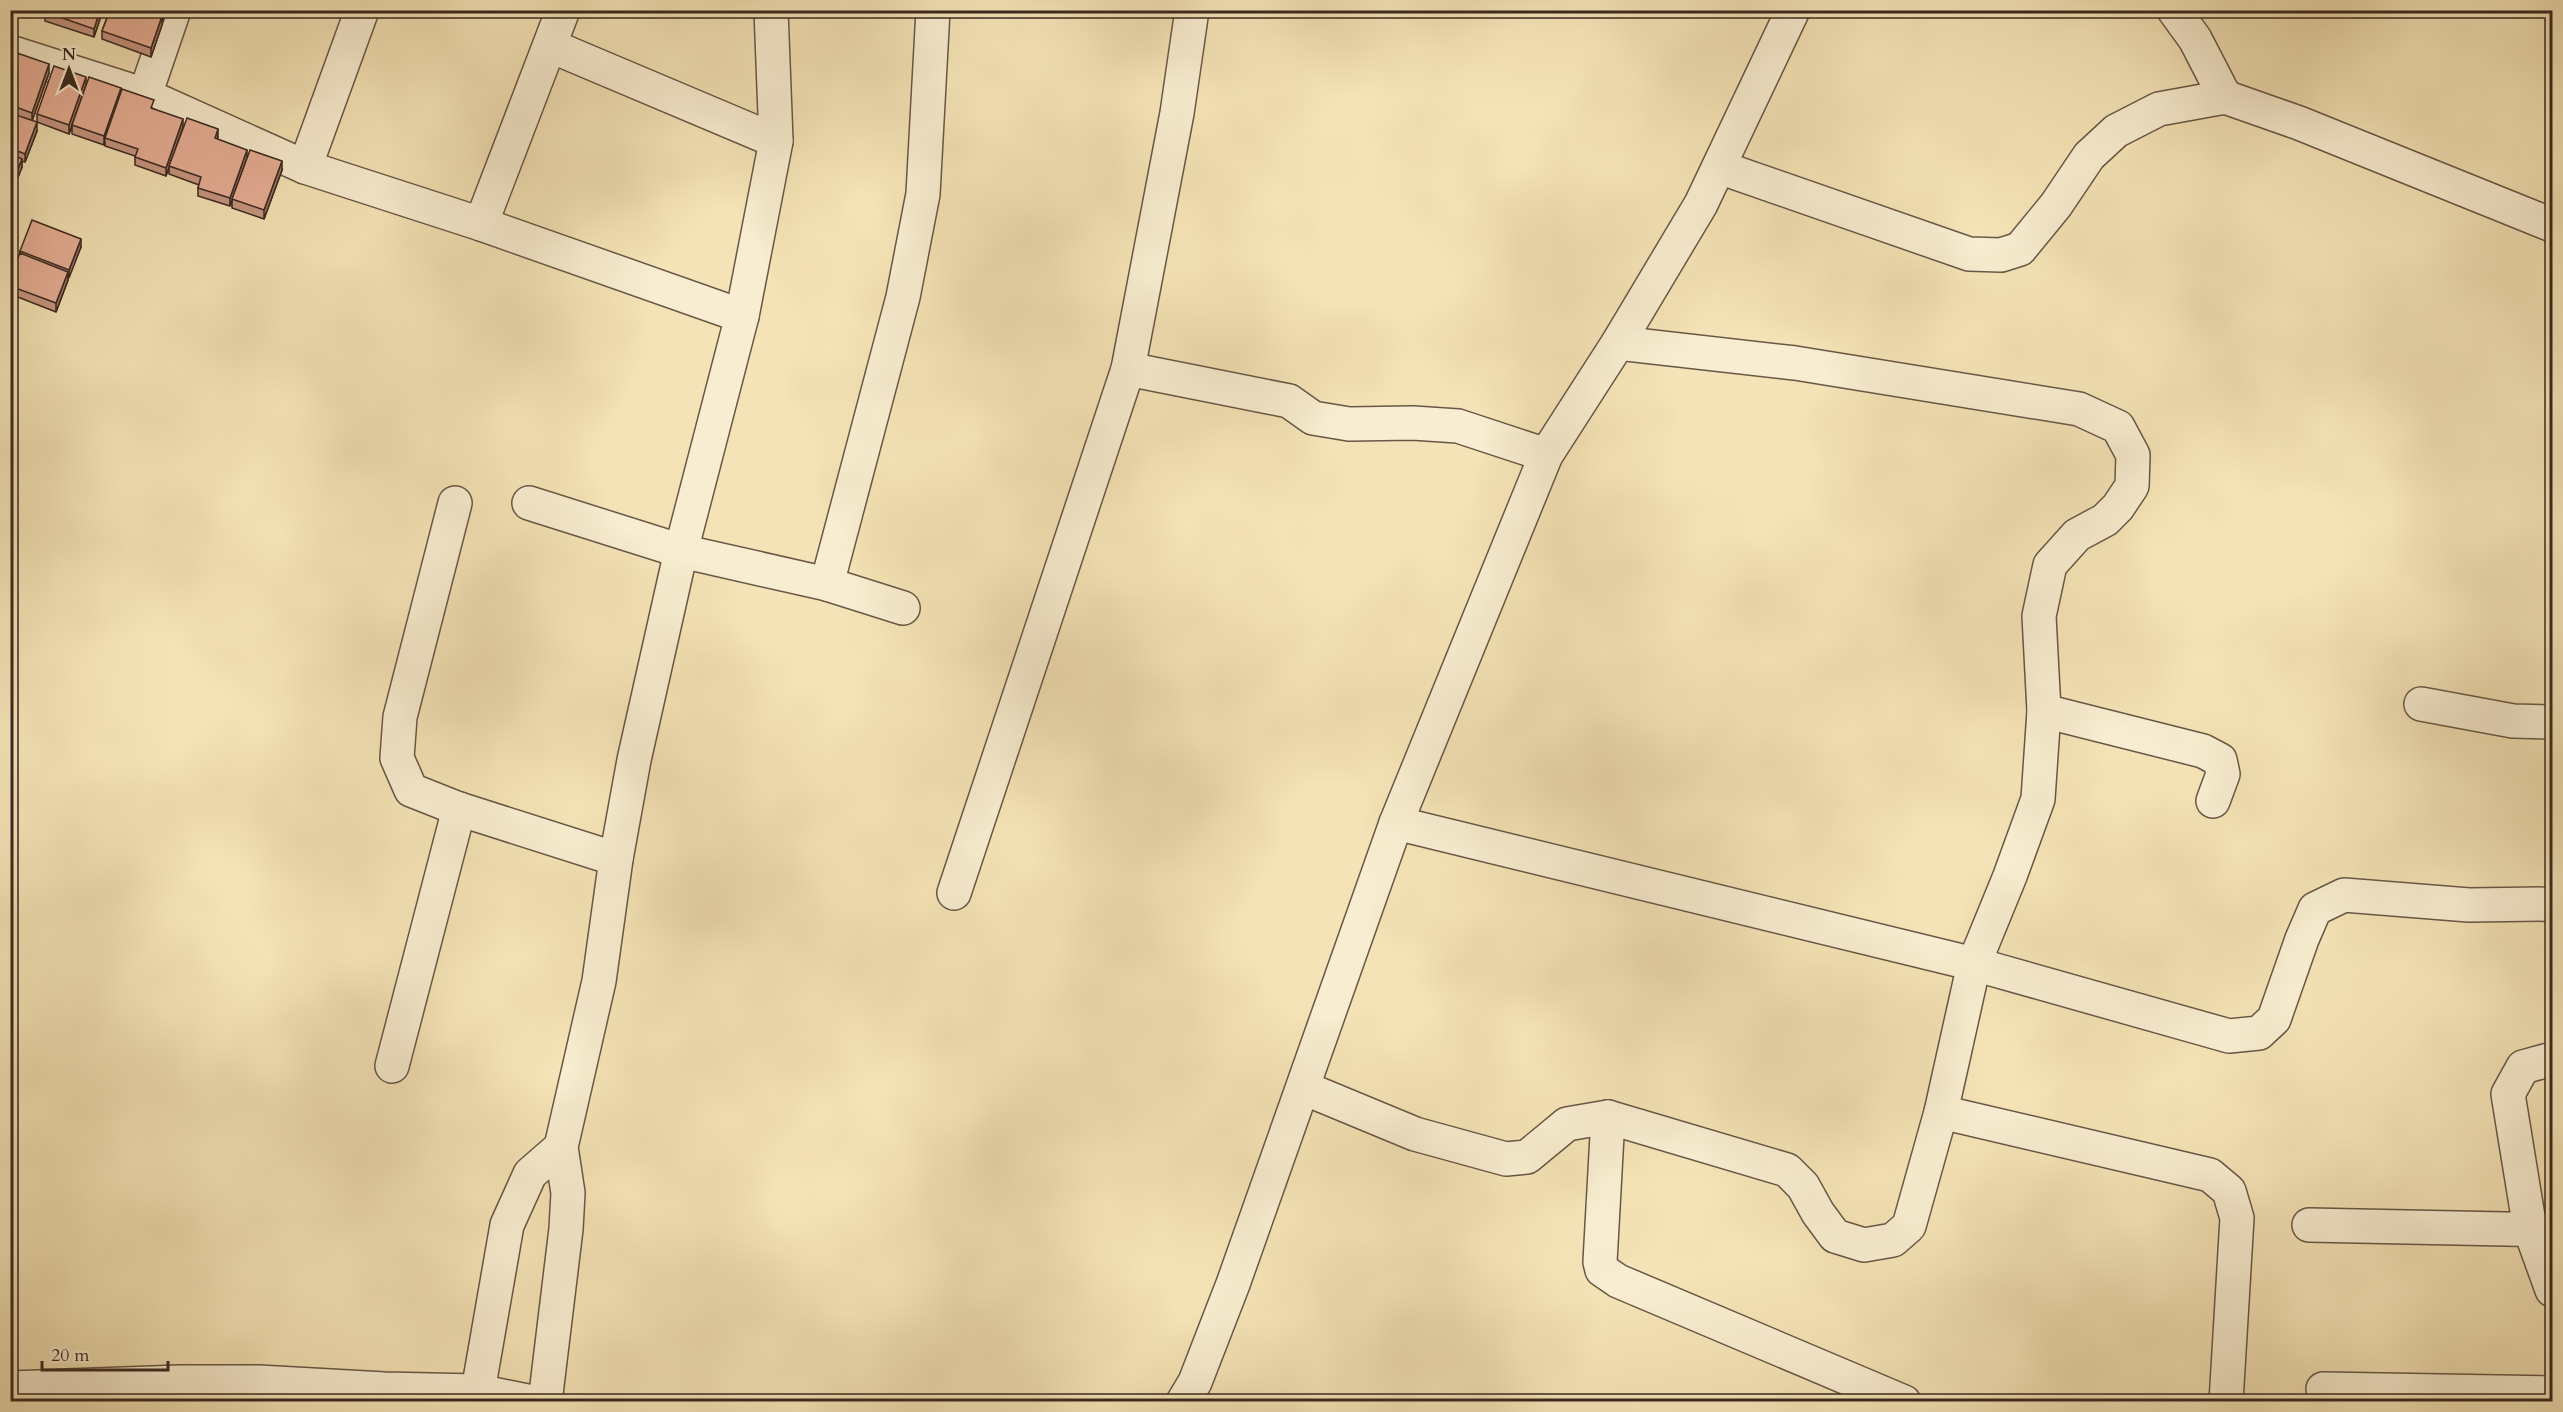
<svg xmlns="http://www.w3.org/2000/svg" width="2563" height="1412" font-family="Cardo,serif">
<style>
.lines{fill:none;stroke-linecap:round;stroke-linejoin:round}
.minor-casing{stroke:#685746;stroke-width:36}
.minor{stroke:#f8edd0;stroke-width:33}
.wall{fill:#c79682;stroke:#392821;stroke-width:1.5}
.shaded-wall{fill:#a27a6a;stroke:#392821;stroke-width:1.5}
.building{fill:#e7af97;stroke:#392821;stroke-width:1.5}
</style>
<rect width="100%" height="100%" fill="#f4e3b6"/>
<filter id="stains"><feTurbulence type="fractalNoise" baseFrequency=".00333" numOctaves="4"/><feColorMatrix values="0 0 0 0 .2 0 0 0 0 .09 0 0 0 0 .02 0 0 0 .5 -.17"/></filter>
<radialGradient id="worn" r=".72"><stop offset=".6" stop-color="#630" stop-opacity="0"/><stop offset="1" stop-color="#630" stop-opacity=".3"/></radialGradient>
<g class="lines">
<defs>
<g id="minor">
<polyline points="2174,10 2195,39 2225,97"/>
<polyline points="551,46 776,141"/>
<polyline points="10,52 145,95 305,167 481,224 742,316"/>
<polyline points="145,95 174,10"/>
<polyline points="305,167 362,10"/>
<polyline points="1719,167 1969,254 2001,255 2020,249 2056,205 2089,156 2116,131 2159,109 2225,97 2299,123 2552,225"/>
<polyline points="481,224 563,10"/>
<polyline points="1618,343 1795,363 2079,409 2118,427 2133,455 2132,486 2118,507 2105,520 2077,535 2050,565 2039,616 2044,711 2038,799 2010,876 1974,964 1941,1112 2210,1175 2229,1191 2237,1218 2226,1402"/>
<polyline points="1128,369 1289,401 1313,418 1349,424 1413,423 1458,426 1546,455"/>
<polyline points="455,503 400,717 397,758 411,790 459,809 616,859"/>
<polyline points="529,503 681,551 827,584 903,608"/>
<polyline points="827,584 903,297 923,194 933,10"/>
<polyline points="2421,704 2513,721 2552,722"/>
<polyline points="2044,711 2203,751 2220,760 2223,774 2213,801"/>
<polyline points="1396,823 1974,964 2229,1036 2259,1033 2274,1019 2302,939 2315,909 2344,895 2469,905 2552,904"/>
<polyline points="954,893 1128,369 1177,113 1192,10"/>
<polyline points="2552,1059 2523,1067 2508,1094 2530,1229 2552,1290"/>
<polyline points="392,1066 459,809"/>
<polyline points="1304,1088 1415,1134 1506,1159 1527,1157 1567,1124 1608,1117 1787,1170 1803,1186 1818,1213 1835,1236 1864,1245 1893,1240 1909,1226 1941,1112"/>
<polyline points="1608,1117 1600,1262 1602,1270 1618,1281 1904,1402"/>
<polyline points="2309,1225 2551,1230"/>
<polyline points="10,1388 180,1382 259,1382 384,1389 478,1391 532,1402"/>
<polyline points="2323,1389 2552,1393"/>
<polyline points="478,1391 507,1225 530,1174 561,1147"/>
<polyline points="545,1402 566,1229 568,1193 561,1147 599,981 616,859 634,760 681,551 742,316 776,141 771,10"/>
<polyline points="1183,1402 1195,1382 1233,1284 1396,823 1546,455 1618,343 1701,204 1793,10"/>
</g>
</defs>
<use href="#minor" class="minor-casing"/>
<use href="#minor" class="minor"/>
</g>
<g class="wall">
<polygon points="103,10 94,37 45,21 45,12"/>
<polygon points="110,10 167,10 151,57 102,39 102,31"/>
<polygon points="10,71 49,73 32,121 37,131 25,162 22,161 22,167 10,197"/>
<polygon points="86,85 121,92 154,109 183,127 218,137 217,139 247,158 230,206 198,196 198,188 199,185 169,174 169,167 166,176 135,165 135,156 105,146 105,141 104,145 72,134 72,126 69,134 37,122 37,114"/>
<polygon points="282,170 264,219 232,208 232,199"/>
<polygon points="81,247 68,278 68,280 56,312 10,294 10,278 20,254 20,251"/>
</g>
<g class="shaded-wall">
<polygon points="100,10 103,10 94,37 94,29"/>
<polygon points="164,10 167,10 163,21 163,13"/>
<polygon points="162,16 162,25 151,57 151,48"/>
<polygon points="49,64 49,73 32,121 32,113"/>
<polygon points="86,77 86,85 69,134 69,125"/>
<polygon points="121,88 121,96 105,138 104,145 104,136"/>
<polygon points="183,119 183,127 166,176 166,168"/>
<polygon points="37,122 37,131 25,162 25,154"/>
<polygon points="218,129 218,137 215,147 215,138"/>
<polygon points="247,150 247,158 230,206 230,198"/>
<polygon points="22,159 22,167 10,197 10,188"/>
<polygon points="282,161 282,170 264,219 264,210"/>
<polygon points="81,239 81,247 69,278 69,270"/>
<polygon points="68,272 68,280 56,312 56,303"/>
</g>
<g class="building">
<polygon points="45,10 100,10 94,29 45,12"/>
<polygon points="110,10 145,10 162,16 151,48 102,31"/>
<polygon points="17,53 49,64 32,113 10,105 10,71"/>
<polygon points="54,66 86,77 69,125 37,114"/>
<polygon points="89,77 121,88 104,136 72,125"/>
<polygon points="122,89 154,100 151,108 183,119 166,168 135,157 138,149 105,138"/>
<polygon points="10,113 37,122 25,154 10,148"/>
<polygon points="187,118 218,129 215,138 247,150 230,198 198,188 201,177 169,166"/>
<polygon points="250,150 282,161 264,210 232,199"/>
<polygon points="10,154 22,159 10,188"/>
<polygon points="32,220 81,239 69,270 20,251"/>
<polygon points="20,253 68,272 56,303 10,286 10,278"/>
</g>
<rect width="2563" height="1412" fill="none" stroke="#f4e3b6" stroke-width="36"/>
<rect x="12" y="12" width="2539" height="1388" fill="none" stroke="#392821" stroke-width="3"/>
<rect x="18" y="18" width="2527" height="1376" fill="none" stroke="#392821" stroke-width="1.5"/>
<g transform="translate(69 69)" stroke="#f8edd0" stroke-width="4.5" paint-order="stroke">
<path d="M0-4.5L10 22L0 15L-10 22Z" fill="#392821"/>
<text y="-9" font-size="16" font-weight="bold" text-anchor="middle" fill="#392821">N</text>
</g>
<path d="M42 1361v9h126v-9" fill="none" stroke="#392821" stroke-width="3"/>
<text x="51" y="1361" font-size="18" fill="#392821" stroke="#f8edd0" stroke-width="4.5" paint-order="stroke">20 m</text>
<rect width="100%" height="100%" filter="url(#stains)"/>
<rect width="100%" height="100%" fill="url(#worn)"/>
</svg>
